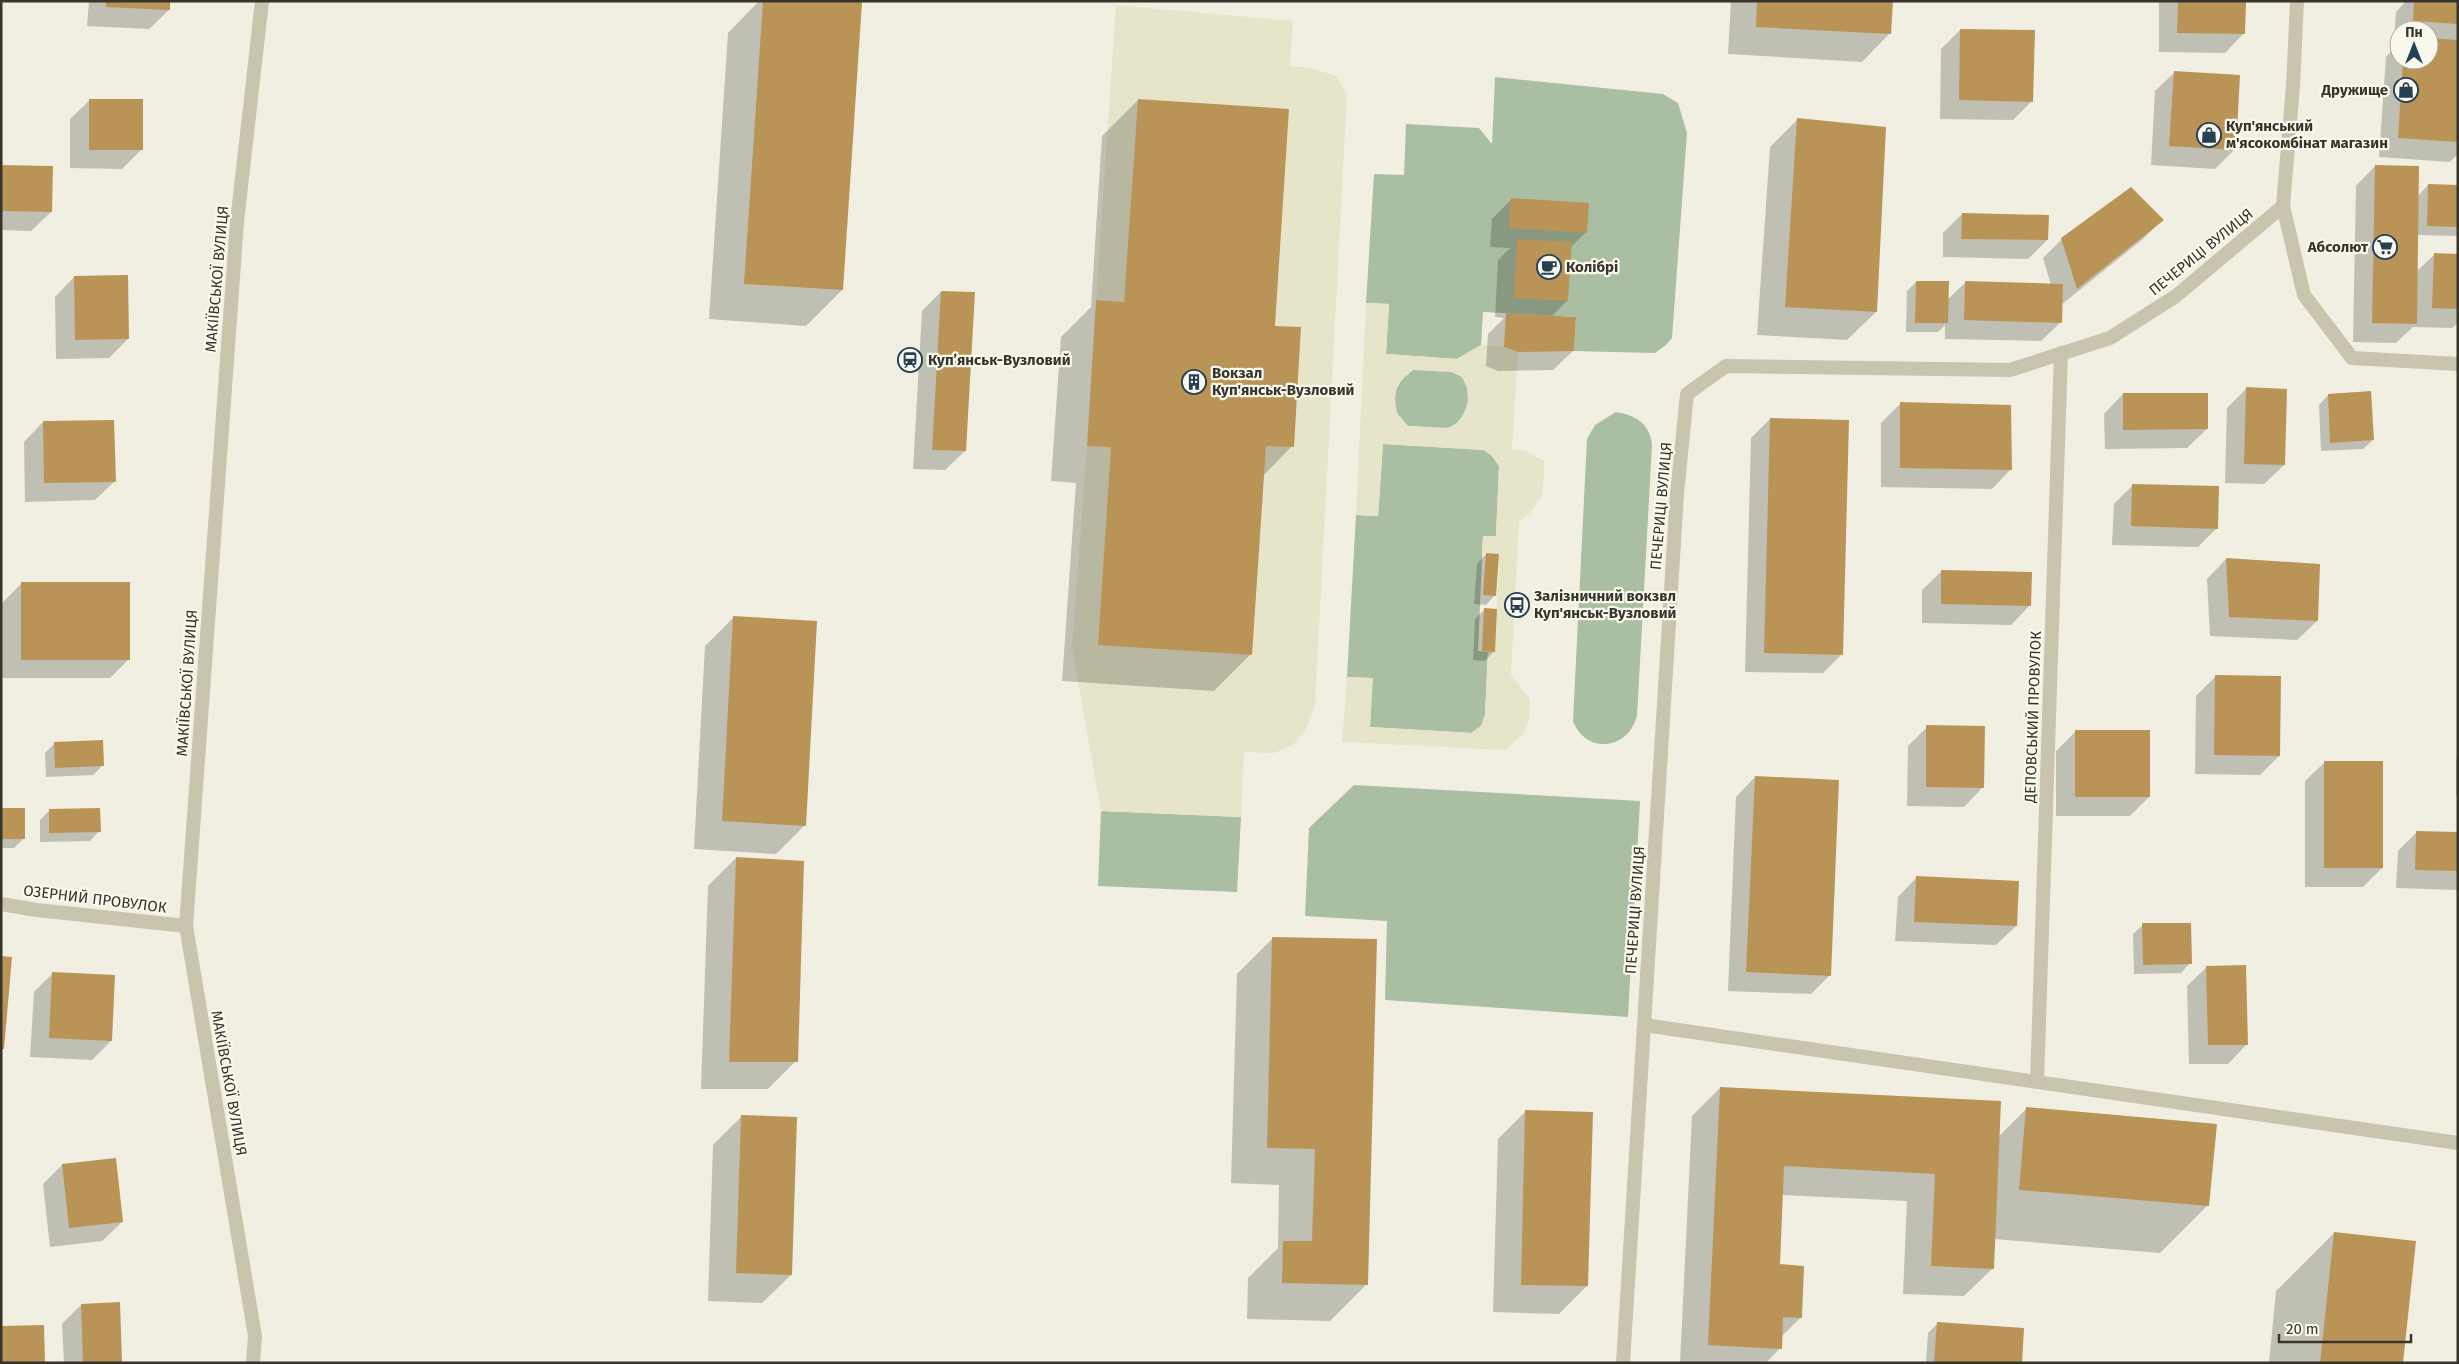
<svg xmlns="http://www.w3.org/2000/svg" width="2459" height="1364" font-family="'Fira Sans',sans-serif">
<style>
.green{fill:#aabfa2}
.plaza{fill:#e7e5c9;fill-rule:evenodd}
.shadow{fill:#0003}
.building{fill:#ba9456}
.lines{fill:none;stroke-linecap:round;stroke-linejoin:round}
.minor{stroke:#c8c4ad;stroke-width:14}
.tertiary{stroke:#c8c4ad;stroke-width:14}
.labels{text-anchor:middle;dominant-baseline:central;stroke-width:4.5;stroke-linejoin:round;paint-order:stroke}
.poi-label{font-size:15px;font-weight:bold;fill:#37342b;stroke:#f9f8ed;text-anchor:start}
.street-label{font-size:15px;fill:#37342b;stroke:#f9f8ed}
</style>
<rect width="100%" height="100%" fill="#f1efe1"/>
<g class="green">
<polygon points="1495,77 1663,94 1678,103 1687,133 1672,338 1666,345 1655,353 1574,351 1576,317 1483,312 1481,345 1457,359 1386,354 1389,304 1366,303 1374,174 1404,175 1406,124 1479,128 1492,144"/>
<path d="M1413,370c13,0 39,-3 49,7 13,13 5,44 -12,50 -11,4 -30,-1 -42,-1 -3,-4 -9,-9 -11,-13 -8,-17 2,-34 16,-43z"/>
<path d="M1616,412c20,3 34,12 36,33l-15,271c-9,34 -51,39 -64,5l14,-282 8,-14z"/>
<polygon points="1383,444 1484,450 1492,456 1499,466 1496,537 1483,536 1478,651 1488,652 1485,715 1481,726 1471,733 1370,727 1372,678 1347,677 1356,515 1378,516"/>
<polygon points="1354,785 1640,801 1628,1017 1385,1000 1387,921 1305,916 1309,828"/>
<polygon points="1101,811 1241,817 1237,892 1098,886"/>
</g>
<g class="plaza">
<polygon points="1116,5 1293,21 1290,66 1311,68 1336,76 1347,94 1315,705 1306,729 1293,745 1274,753 1244,752 1241,817 1101,811 1072,648 1087,446 1111,447 1098,645 1251,655 1266,446 1294,447 1301,327 1275,326 1289,109 1138,99 1124,302 1096,300"/>
<path d="M1366,303l23,1 -3,50 71,5 24,-14 23,2 14,5 -6,97 14,2 18,10v13l-2,22 -11,16 -12,10 -8,152 19,26 -1,18 -5,15 -19,17 -163,-8 5,-65 26,1 -3,49 102,6 9,-7 4,-11 3,-63 7,-1 4,-97 -17,-1 1,-17h13l3,-70 -7,-10 -8,-6 -101,-6 -5,72 -22,-1zM1413,370l38,2 11,5 5,11 1,13 -3,12 -8,10 -8,5 -41,-2 -11,-13 -2,-14 2,-15z"/>
</g>
<g class="shadow">
<polygon points="89,1 169,1 169,10 149,29 87,26"/>
<polygon points="759,1 861,3 842,290 806,326 709,319 728,33"/>
<polygon points="1731,1 1892,1 1890,33 1862,62 1728,54"/>
<polygon points="2159,1 2244,1 2244,33 2225,53 2159,52"/>
<polygon points="2406,1 2458,1 2458,154 2450,162 2379,157 2386,57 2399,43 2399,60 2429,60 2429,30 2399,30 2399,41 2394,40 2396,12"/>
<polygon points="1960,30 2032,101 2013,120 1940,119 1941,49"/>
<polygon points="2175,72 2234,150 2215,169 2151,165 2155,91"/>
<polygon points="90,100 141,150 122,169 70,168 70,119"/>
<polygon points="1138,100 1274,327 1292,446 1263,476 1250,655 1214,691 1062,681 1076,483 1051,481 1061,337 1091,307 1102,136"/>
<polygon points="1798,119 1876,312 1847,340 1757,335 1770,147"/>
<polygon points="1,166 51,212 31,231 1,230"/>
<polygon points="2375,166 2418,196 2428,185 2458,186 2458,236 2417,235 2416,272 2435,254 2458,255 2458,323 2452,328 2413,327 2396,343 2353,342 2356,186"/>
<polygon points="1512,199 1587,204 1585,233 1570,248 1567,301 1551,317 1573,351 1553,370 1498,371 1486,366 1488,334 1504,318 1495,317 1498,260 1510,248 1490,247 1492,219"/>
<polygon points="1962,214 2047,240 2028,259 1943,257 1943,233"/>
<polygon points="2162,220 2143,239 2061,305 2061,322 2041,341 1945,339 1945,325 1938,332 1906,332 1907,291 1916,282 1947,300 1965,283 2051,285 2043,258 2062,239"/>
<polygon points="74,277 128,339 109,358 56,359 55,297"/>
<polygon points="941,292 965,451 945,470 913,469 922,311"/>
<polygon points="2246,389 2284,465 2264,484 2225,483 2227,408"/>
<polygon points="2123,394 2207,429 2187,448 2105,449 2104,414"/>
<polygon points="2328,395 2373,440 2363,449 2321,451 2319,405"/>
<polygon points="1901,403 2011,469 1992,489 1881,487 1881,423"/>
<polygon points="1770,419 1842,654 1823,673 1745,672 1751,438"/>
<polygon points="43,422 115,481 95,500 25,502 24,442"/>
<polygon points="2133,485 2217,528 2198,547 2112,545 2114,504"/>
<polygon points="1486,554 1495,595 1486,605 1474,604 1477,564"/>
<polygon points="2226,559 2317,621 2297,640 2210,636 2207,579"/>
<polygon points="1942,571 2030,605 2011,625 1922,623 1922,590"/>
<polygon points="21,584 129,659 110,678 2,678 2,603"/>
<polygon points="1485,609 1494,651 1485,661 1473,660 1475,619"/>
<polygon points="733,618 804,826 776,854 694,849 705,646"/>
<polygon points="2216,676 2279,756 2260,775 2195,774 2196,696"/>
<polygon points="1927,727 1983,787 1964,807 1907,806 1908,746"/>
<polygon points="2075,732 2149,797 2130,816 2056,816 2056,751"/>
<polygon points="55,743 103,765 93,775 46,777 45,753"/>
<polygon points="2458,757 2458,795 2456,795 2456,759"/>
<polygon points="2325,762 2382,868 2363,887 2305,887 2305,781"/>
<polygon points="1755,777 1830,975 1811,994 1728,991 1736,797"/>
<polygon points="1,809 24,838 14,848 1,848"/>
<polygon points="50,810 99,831 90,841 40,842 40,820"/>
<polygon points="2417,832 2458,833 2458,890 2396,888 2398,851"/>
<polygon points="736,858 796,1061 768,1089 701,1089 708,886"/>
<polygon points="1917,877 2016,926 1996,945 1895,941 1898,897"/>
<polygon points="2143,925 2190,963 2181,973 2134,974 2133,934"/>
<polygon points="1273,938 1366,1285 1330,1321 1247,1319 1248,1278 1278,1248 1279,1185 1231,1183 1237,974"/>
<polygon points="2207,967 2247,1044 2228,1064 2189,1064 2187,986"/>
<polygon points="53,973 111,1041 92,1060 30,1057 34,992"/>
<polygon points="1720,1088 1998,1137 2026,1109 2208,1205 2160,1253 1994,1239 1993,1268 1964,1296 1903,1294 1907,1201 1782,1195 1778,1265 1801,1317 1781,1337 1780,1348 1766,1363 1680,1363 1692,1116"/>
<polygon points="1526,1111 1587,1286 1559,1314 1493,1312 1498,1139"/>
<polygon points="741,1117 791,1275 762,1303 708,1301 713,1145"/>
<polygon points="62,1165 122,1222 102,1241 50,1247 43,1184"/>
<polygon points="2334,1233 2402,1363 2269,1363 2276,1291"/>
<polygon points="81,1305 121,1363 64,1363 62,1324"/>
<polygon points="1937,1324 2020,1363 1926,1363 1928,1333"/>
</g>
<g class="building">
<polygon points="106,1 170,1 170,10 106,7"/>
<polygon points="763,1 862,2 843,290 744,284"/>
<polygon points="1757,1 1893,1 1891,34 1756,27"/>
<polygon points="2178,1 2246,1 2245,34 2177,33"/>
<polygon points="2414,1 2458,1 2458,24 2413,21"/>
<polygon points="1960,29 2035,30 2033,102 1959,100"/>
<polygon points="2429,38 2458,40 2458,142 2398,138 2403,60 2429,60"/>
<polygon points="2174,71 2240,75 2236,150 2169,146"/>
<rect x="89" y="99" width="54" height="51"/>
<polygon points="1138,99 1289,109 1275,326 1301,327 1294,447 1266,446 1252,655 1098,645 1111,447 1087,446 1096,300 1124,302"/>
<polygon points="1797,118 1886,127 1877,312 1785,307"/>
<polygon points="1,165 53,166 52,212 1,211"/>
<polygon points="2375,165 2419,166 2417,324 2372,323"/>
<polygon points="2428,184 2458,185 2458,227 2427,226"/>
<polygon points="2131,187 2164,220 2077,289 2061,238"/>
<polygon points="1511,198 1589,203 1587,233 1509,228"/>
<polygon points="1962,213 2049,215 2048,240 1961,239"/>
<polygon points="1517,239 1572,242 1568,301 1514,298"/>
<polygon points="2434,253 2458,254 2458,309 2432,308"/>
<polygon points="128,275 129,339 75,340 74,276"/>
<polygon points="1916,281 1949,281 1948,323 1915,323"/>
<polygon points="1965,281 2063,284 2062,323 1964,320"/>
<polygon points="941,291 975,292 966,451 932,450"/>
<polygon points="1506,313 1576,317 1574,351 1518,352 1504,347"/>
<polygon points="2246,387 2287,389 2285,465 2244,464"/>
<polygon points="2371,391 2374,440 2330,443 2328,394"/>
<polygon points="2123,393 2208,393 2208,429 2123,430"/>
<polygon points="1900,402 2011,405 2012,470 1900,468"/>
<polygon points="1770,418 1849,420 1843,655 1764,653"/>
<polygon points="114,420 116,482 44,483 43,421"/>
<polygon points="2132,484 2219,486 2218,529 2131,526"/>
<polygon points="1486,553 1499,554 1496,596 1483,595"/>
<polygon points="2226,558 2320,564 2318,621 2229,617"/>
<polygon points="1941,570 2032,572 2031,606 1941,604"/>
<rect x="21" y="582" width="109" height="78"/>
<polygon points="1484,608 1497,609 1495,652 1482,651"/>
<polygon points="733,616 817,621 806,826 722,821"/>
<polygon points="2215,675 2281,676 2280,756 2214,755"/>
<polygon points="1926,725 1985,726 1984,788 1926,787"/>
<rect x="2075" y="730" width="75" height="67"/>
<polygon points="103,740 104,766 55,768 54,742"/>
<rect x="2324" y="761" width="59" height="107"/>
<polygon points="1755,776 1839,780 1831,976 1746,972"/>
<rect x="1" y="808" width="24" height="31"/>
<polygon points="100,808 101,832 49,833 49,809"/>
<polygon points="2416,831 2458,832 2458,871 2415,870"/>
<polygon points="736,857 804,861 798,1062 729,1062"/>
<polygon points="1916,876 2019,881 2017,926 1914,922"/>
<polygon points="2142,923 2191,923 2192,964 2143,965"/>
<polygon points="1272,937 1377,939 1368,1285 1282,1283 1283,1241 1312,1241 1315,1149 1267,1148"/>
<polygon points="1,956 12,957 4,1049 1,1049"/>
<polygon points="2246,965 2248,1045 2208,1045 2206,966"/>
<polygon points="52,972 115,975 112,1041 49,1038"/>
<polygon points="1720,1087 2001,1101 1994,1269 1931,1266 1935,1174 1784,1166 1780,1264 1804,1266 1802,1318 1783,1317 1782,1349 1708,1345"/>
<polygon points="2026,1107 2217,1124 2209,1206 2019,1190"/>
<polygon points="1525,1110 1593,1112 1588,1286 1521,1285"/>
<polygon points="741,1115 797,1117 792,1275 736,1273"/>
<polygon points="116,1158 123,1222 69,1228 62,1164"/>
<polygon points="2334,1232 2416,1241 2403,1363 2320,1363"/>
<polygon points="120,1302 122,1363 83,1363 81,1304"/>
<polygon points="1937,1322 2024,1328 2022,1363 1934,1363"/>
<polygon points="44,1325 45,1363 1,1363 1,1326"/>
</g>
<g class="lines">
<g class="minor">
<polyline points="1,904 37,910 186,926"/>
<polyline points="1644,1025 2458,1143"/>
<polyline points="2037,1082 2061,353"/>
<polyline points="253,1363 255,1336 186,926 237,222 262,1"/>
<polyline points="1623,1363 1677,494 1687,394 1726,366 2010,370 2110,338 2176,296 2283,206"/>
</g>
<polyline class="tertiary" points="2297,1 2293,86 2283,206 2304,295 2352,358 2458,364"/>
</g>
<defs>
<symbol id="shop-ring" viewBox="-11 -11 22 22"><circle r="9.5" fill="#f9f8ed" stroke="#254055" stroke-width="1.5"/><path d="M-5-2.5h2.3a2.7 3.5 0 0 1 5.4 0H5L5.5 6h-11ZM-1.5-2.5h3a1.5 2.3 0 0 0-3 0Z" fill="#254055"/></symbol>
<symbol id="supermarket-ring" viewBox="-11 -11 22 22"><circle r="9.5" fill="#f9f8ed" stroke="#254055" stroke-width="1.5"/><path d="M-6-5.5h2.5l.6 2H6L4.5 2H-2.5L-4.4-4H-6ZM-1.5 3.2a1.3 1.3 0 1 0 .1 0ZM3 3.2a1.3 1.3 0 1 0 .1 0Z" fill="#254055"/></symbol>
<symbol id="cafe-ring" viewBox="-11 -11 22 22"><circle r="9.5" fill="#f9f8ed" stroke="#254055" stroke-width="1.5"/><path d="M-5.5-4.5H6V0H3Q3 3.5 0 3.5H-2.5Q-5.5 3.5-5.5 0ZM3-3.2v2h1.7v-2ZM-6 4.5H4V6H-6Z" fill="#254055"/></symbol>
<symbol id="station-ring" viewBox="-11 -11 22 22"><circle r="9.5" fill="#f9f8ed" stroke="#254055" stroke-width="1.5"/><path d="M-3-6H3Q5-6 5-4V2Q5 4 3 4L4.5 6H3L1.5 4h-3L-3 6H-4.5L-3 4Q-5 4-5 2V-4Q-5-6-3-6ZM-3.5-4v3h7v-3ZM-3.5 1v1.5H-2V1ZM2 1v1.5H3.5V1Z" fill="#254055"/></symbol>
<symbol id="building-ring" viewBox="-11 -11 22 22"><circle r="9.5" fill="#f9f8ed" stroke="#254055" stroke-width="1.5"/><path d="M-4-6H4V6H1V3H-1V6H-4ZM-2.5-4.3h1.7v1.8h-1.7ZM.8-4.3h1.7v1.8H.8ZM-2.5-1h1.7V.8h-1.7ZM.8-1h1.7V.8H.8Z" fill="#254055"/></symbol>
<symbol id="bus-ring" viewBox="-11 -11 22 22"><circle r="9.5" fill="#f9f8ed" stroke="#254055" stroke-width="1.5"/><path d="M-5-6H5V4H4V6H2V4H-2V6H-4V4H-5ZM-3.5-4V0h7V-4ZM-3.5 1.2v1.5H-2V1.2ZM2 1.2v1.5H3.5V1.2Z" fill="#254055"/></symbol>
</defs>
<g fill-rule="evenodd">
<use href="#shop-ring" x="2392" y="76" width="28" height="28"/>
<use href="#shop-ring" x="2195" y="121" width="28" height="28"/>
<use href="#supermarket-ring" x="2371" y="233" width="28" height="28"/>
<use href="#cafe-ring" x="1535" y="253" width="28" height="28"/>
<use href="#station-ring" x="896" y="346" width="28" height="28"/>
<use href="#building-ring" x="1180" y="368" width="28" height="28"/>
<use href="#bus-ring" x="1503" y="591" width="28" height="28"/>
</g>
<g class="labels">
<g class="poi-label">
<text x="2388" y="90" text-anchor="end">Дружище</text>
<text x="2226" y="126">Куп'янський<tspan x="2226" dy="17">м'ясокомбінат магазин</tspan></text>
<text x="2368" y="247" text-anchor="end">Абсолют</text>
<text x="1566" y="267">Колібрі</text>
<text x="928" y="360">Куп’янськ-Вузловий</text>
<text x="1212" y="373">Вокзал<tspan x="1212" dy="17">Куп'янськ-Вузловий</tspan></text>
<text x="1534" y="596">Залізничний вокзвл<tspan x="1534" dy="17">Куп'янськ-Вузловий</tspan></text>
</g>
<g class="street-label">
<text transform="translate(2201 252) rotate(-39)">ПЕЧЕРИЦІ ВУЛИЦЯ</text>
<text transform="translate(217 279) rotate(-85)">МАКІЇВСЬКОЇ ВУЛИЦЯ</text>
<text transform="translate(1661 506) rotate(-85)">ПЕЧЕРИЦІ ВУЛИЦЯ</text>
<text transform="translate(187 683) rotate(-86)">МАКІЇВСЬКОЇ ВУЛИЦЯ</text>
<text transform="translate(2033 717) rotate(-88)">ДЕПОВСЬКИЙ ПРОВУЛОК</text>
<text transform="translate(95 899) rotate(7)">ОЗЕРНИЙ ПРОВУЛОК</text>
<text transform="translate(1635 910) rotate(-86)">ПЕЧЕРИЦІ ВУЛИЦЯ</text>
<text transform="translate(229 1083) rotate(80)">МАКІЇВСЬКОЇ ВУЛИЦЯ</text>
</g>
</g>
<rect width="2459" height="1364" fill="none" stroke="#37342b" stroke-width="5"/>
<g transform="translate(2414 45)"><circle r="24" fill="#f9f8ed" stroke="#abaa9f"/>
<path d="M0-4L9 19L0 12L-9 19Z" fill="#254055"/>
<text y="-8" font-size="14" font-weight="bold" text-anchor="middle" fill="#37342b">Пн</text>
</g>
<path d="M2279 1334v8h132v-8" fill="none" stroke="#37342b" stroke-width="2.5"/>
<text x="2286" y="1334" font-size="15" fill="#37342b" stroke="#f9f8ed" stroke-width="4" paint-order="stroke">20 m</text>
</svg>
